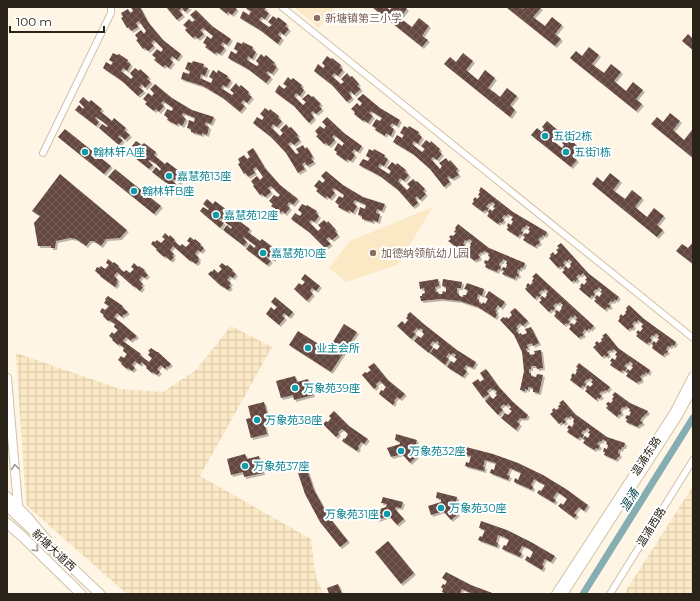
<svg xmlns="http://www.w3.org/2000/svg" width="700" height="601" font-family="Montserrat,'Noto Sans SC',sans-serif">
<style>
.built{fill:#fbe8c5}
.industrial{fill:url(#industrial-grid)}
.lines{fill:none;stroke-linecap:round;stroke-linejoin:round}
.canal{stroke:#86adb2;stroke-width:7}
.building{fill:url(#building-cross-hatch);filter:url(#shadow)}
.minor-casing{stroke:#d1c2a8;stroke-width:8}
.tertiary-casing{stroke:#d1c2a8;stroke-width:10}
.secondary-casing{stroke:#d1c2a8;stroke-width:11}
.minor{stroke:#fff;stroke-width:6}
.tertiary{stroke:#fff;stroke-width:8}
.secondary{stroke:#fff;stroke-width:9}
.oneway{stroke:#9f9c98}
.education-dot{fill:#8d6e63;stroke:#fff;stroke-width:1.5}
.culture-dot{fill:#0f9aa8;stroke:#fff;stroke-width:1.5}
.labels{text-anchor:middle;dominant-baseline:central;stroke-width:4;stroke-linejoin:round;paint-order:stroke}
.education-label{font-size:11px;fill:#785e54;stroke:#fff;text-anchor:start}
.culture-label{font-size:11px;fill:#0d838f;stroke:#fff;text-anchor:start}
.street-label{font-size:11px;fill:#292319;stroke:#fff}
.water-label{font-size:12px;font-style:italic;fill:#06454b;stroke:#fff}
</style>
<defs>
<pattern id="industrial-grid" width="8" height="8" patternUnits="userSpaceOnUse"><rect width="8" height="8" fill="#fbe8c5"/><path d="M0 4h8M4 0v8" fill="none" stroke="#d7c7a9"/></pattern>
<pattern id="building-cross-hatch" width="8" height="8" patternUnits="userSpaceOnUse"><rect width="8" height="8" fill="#644641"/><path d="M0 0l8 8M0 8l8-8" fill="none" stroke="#765e59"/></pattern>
<filter id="shadow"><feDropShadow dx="2" dy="2" stdDeviation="0" flood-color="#0004"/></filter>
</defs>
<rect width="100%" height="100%" fill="#fef5e5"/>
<g class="built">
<polygon points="294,7 335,7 319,28"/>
<polygon points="433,207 397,265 346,282 329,268 350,241"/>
</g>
<g class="industrial">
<polygon points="231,326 272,347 200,476 311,539 316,578 324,594 127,594 26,505 16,353 120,389 163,392 196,370"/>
<polygon points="693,486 693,594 624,594"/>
</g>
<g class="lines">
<polyline class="canal" points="583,594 693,418"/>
</g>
<g class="building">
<polygon points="131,7 140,7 148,22 163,40 181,54 177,60 172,56 170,59 173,62 169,68 165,65 163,67 154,60 156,58 152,55 157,49 161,52 163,49 154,40 151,43 154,46 148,51 145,48 143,49 136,40 138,39 135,35 141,30 144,34 146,31 139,21 136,23 138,27 131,31 129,27 127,28 121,18 123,17 121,13 128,9 130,13 133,11"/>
<polygon points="166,7 190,7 185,12 182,8 179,10 183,15 177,20"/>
<polygon points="218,7 234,7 237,9 232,15 228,12 227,14"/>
<polygon points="248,7 263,7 266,8 264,10 269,13 265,19 261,17 259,20 269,27 272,25 268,22 273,16 277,19 278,17 287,24 285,26 289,29 284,35 280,32 278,35 282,38 278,44 260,30 240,18 243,11 249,15 251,11 246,9"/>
<polygon points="372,7 386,7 390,10 392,7 405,7 407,9 400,18 412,27 419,18 429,26 422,36 428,40 422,47"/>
<polygon points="506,7 521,7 523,9 524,7 540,7 541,8 533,17 545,26 552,17 562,25 555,34 561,39 555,46"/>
<polygon points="196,10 212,26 231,39 227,45 223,42 221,45 225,48 220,54 216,52 215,54 205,47 207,45 203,43 207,36 211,39 213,36 203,28 200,30 204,34 198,39 195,36 193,38 185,30 187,28 183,25 189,19 192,22 195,20 190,15"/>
<polygon points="688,34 693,39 693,50 682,41"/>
<polygon points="237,42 242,44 243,42 253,47 252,49 256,52 252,59 248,56 247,60 257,66 259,64 256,61 261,54 264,57 266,55 275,63 273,64 277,67 272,74 268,71 266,73 271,77 266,83 248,69 228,58 231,51 236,54 238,51 234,49"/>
<polygon points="589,47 599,55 592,64 604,73 611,64 621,72 614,81 626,91 633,82 643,90 636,99 642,104 636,111 570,58 576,51 582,56"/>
<polygon points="113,53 117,55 119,54 128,60 127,62 131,64 127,71 123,68 121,71 131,79 133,77 130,73 135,68 139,71 140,69 149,77 147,79 151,82 145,88 142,84 139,87 144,91 138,96 122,81 103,68 106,62 111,65 113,62 109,60"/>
<polygon points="463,53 473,61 466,70 478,80 485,70 495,78 488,88 494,92 500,97 507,88 517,96 510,105 515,110 510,117 444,64 450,57 456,62"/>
<polygon points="327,56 331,59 332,58 341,65 340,67 343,70 338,76 334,73 332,76 341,84 344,82 341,79 347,73 350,77 352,76 359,84 357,86 361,89 354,95 351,91 349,93 352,98 347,102 332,85 314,71 318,64 323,68 325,66 322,63"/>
<polygon points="193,61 204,64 203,67 208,68 205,76 201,74 200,78 211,83 213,79 209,77 213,70 217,73 218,70 228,76 227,78 231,80 227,87 223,85 221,88 232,95 234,93 230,90 236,83 239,87 241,85 249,92 248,94 252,97 247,103 243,100 241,103 245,106 240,112 223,98 203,86 181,79 183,72 189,74 190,71 185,69 188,62 192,63"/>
<polygon points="288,77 291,80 293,78 302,85 301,87 304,90 300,96 296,93 294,96 303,105 306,102 302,99 308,94 312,97 313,96 321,104 319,106 322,109 316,114 313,111 311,113 314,118 309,123 294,106 275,92 279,85 284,89 287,86 283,84"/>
<polygon points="155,84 172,98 192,110 214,117 211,124 206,122 205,125 209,127 207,135 202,133 202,135 191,132 191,129 187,128 189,120 194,122 195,118 183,113 182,116 186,119 182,126 178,123 177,125 167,120 168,118 164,115 167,109 172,111 173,108 163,101 161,103 164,106 159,112 156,109 154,111 145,104 147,102 143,99 148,93 152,96 154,93 150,89"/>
<polygon points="363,94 380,108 400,120 397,126 392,123 390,126 394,129 391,136 386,133 385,136 375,130 376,128 372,126 376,119 380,121 382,118 371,111 369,113 373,116 368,123 364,120 363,121 354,114 355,112 351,109 357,103 360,106 362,103 357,99"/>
<polygon points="83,97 89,102 91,100 102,109 100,111 112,121 114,118 126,128 124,130 130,135 125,140 120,135 118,137 123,140 119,145 99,128 102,124 107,127 108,126 102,121 96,117 95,118 99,122 96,126 75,110 79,105 83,109 84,107 79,102"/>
<polygon points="265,108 269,111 270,109 279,116 278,118 282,121 277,127 273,124 271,127 280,136 283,133 280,130 286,124 289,128 291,127 298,135 297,137 300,140 294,145 291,142 288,144 296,154 299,153 296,149 303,145 305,149 307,147 313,157 311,158 314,162 307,166 305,162 302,164 305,169 298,173 286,153 271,137 253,123 257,117 262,120 264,117 260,114"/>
<polygon points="670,113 680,121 673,130 684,140 692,130 693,132 693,158 651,124 657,117 663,122"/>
<polygon points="327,117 344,133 362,146 358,152 354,149 352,152 355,155 351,161 347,159 346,161 336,154 337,152 334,150 338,143 342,146 344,143 334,135 332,137 335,140 329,146 326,143 324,144 316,136 318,135 315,131 320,126 324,129 326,126 322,122"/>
<polygon points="547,121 561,133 557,139 554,137 552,140 562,148 564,145 562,143 567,137 581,149 577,155 574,153 572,156 577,160 571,167 531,135 537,128 542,132 544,129 542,127"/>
<polygon points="404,126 408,128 409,126 419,132 418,134 422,137 418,144 414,141 412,144 422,152 425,149 421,146 426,140 430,143 431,141 440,149 439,151 442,154 437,160 433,157 431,159 440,169 442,166 439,163 446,158 449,162 450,160 458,169 456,171 459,175 452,179 449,176 447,178 450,182 444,187 430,169 413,154 393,142 397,135 402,138 404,135 400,133"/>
<polygon points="65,129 111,166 104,174 58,137"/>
<polygon points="136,141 142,145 144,143 156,152 154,155 165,164 167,162 179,171 177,173 183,178 179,183 173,179 172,180 176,184 173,188 152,172 156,167 160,171 161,169 156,164 150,160 148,161 153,165 149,169 129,153 132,148 137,152 138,150 132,146"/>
<polygon points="253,148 265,168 280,185 298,199 293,205 289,202 287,205 290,208 285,214 282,211 280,213 271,206 273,204 269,201 274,195 278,197 280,195 271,186 268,188 271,192 265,197 262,194 260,195 253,186 254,185 251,181 257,176 260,180 263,177 256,167 253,169 255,173 248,177 246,173 244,174 238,164 240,163 238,159 244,155 247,159 250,157 247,152"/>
<polygon points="369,149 373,151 374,149 385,155 384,157 388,159 384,166 380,164 378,167 389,174 391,171 387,168 392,162 396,165 397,163 406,170 405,172 409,175 404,181 400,178 398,181 407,190 410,187 407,184 413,179 416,182 417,181 425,189 423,191 426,194 420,200 417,196 415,198 418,203 413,207 398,190 380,176 359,165 363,159 368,161 370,158 366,156"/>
<polygon points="115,169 161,206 154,214 108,177"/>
<polygon points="326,171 343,185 363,197 385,204 382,211 377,209 376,213 380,214 378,222 373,220 373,222 362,219 362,216 358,215 360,207 365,209 366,205 355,200 353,203 357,206 353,213 349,210 348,212 338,207 339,205 335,202 339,196 343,198 344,195 334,188 332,190 335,193 330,199 327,196 325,198 316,191 318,189 314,186 319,180 323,183 325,180 321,176"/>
<polygon points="610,173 620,181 613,190 625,199 632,190 642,198 635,207 647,217 654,208 664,216 657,225 663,230 657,237 592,184 597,177 603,182"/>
<polygon points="60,174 127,230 120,238 106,239 101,246 94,241 90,241 86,246 76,239 70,238 56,241 55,248 51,248 51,246 38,246 34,223 40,216 32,211"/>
<polygon points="481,187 513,212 547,232 545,236 543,235 541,238 540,237 538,240 540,242 538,245 537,244 535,247 523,240 525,237 523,236 525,233 528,234 530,231 528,230 530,227 526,225 525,228 523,227 521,231 523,232 522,235 520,234 518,237 507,230 508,227 507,226 508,223 511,225 513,221 511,220 513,217 508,214 506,216 504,215 502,218 504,220 502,223 500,222 498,224 487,216 489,213 488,212 490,209 492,211 495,208 493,207 495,204 492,202 490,204 489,203 486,207 489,208 487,211 485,210 483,212 472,204 474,201 473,200 475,197 477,199 480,196 478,195 480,192 479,191"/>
<polygon points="207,199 213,204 215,201 227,210 225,213 236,222 238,220 250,229 248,232 260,241 262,239 274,248 272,251 277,255 273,260 267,256 266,257 271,261 267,265 246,249 250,244 254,248 256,246 244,237 243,238 247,242 244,246 223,230 227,225 231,229 232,227 226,223 221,218 219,220 224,223 220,228 200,211 203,207 208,210 209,209 203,204"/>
<polygon points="302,204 306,206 307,205 317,211 316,213 319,216 315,222 311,220 309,222 318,231 321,228 318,225 324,220 327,223 328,221 336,230 335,231 338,235 332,240 329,237 326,239 331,244 325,248 309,232 291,219 295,213 300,216 302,213 298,210"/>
<polygon points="458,224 489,248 525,263 523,268 521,267 520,270 518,269 517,273 519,274 518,277 516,276 515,279 502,274 504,271 502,270 503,267 506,268 507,264 506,264 507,261 503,259 502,262 500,262 499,265 501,267 500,270 498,269 497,272 485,267 486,264 484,263 485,260 488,261 490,257 488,256 489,253 484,251 482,253 481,252 478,255 480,257 478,260 477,259 475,261 464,253 466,250 464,249 467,246 469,248 471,245 470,244 472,241 469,239 467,241 465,240 463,244 465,245 463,248 461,247 459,249 448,241 451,239 449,237 451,235 453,236 456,233 454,232 456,229 455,228"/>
<polygon points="165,233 169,237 170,235 175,240 174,241 180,246 182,244 186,247 190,243 187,241 190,237 194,240 195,239 201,244 200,245 204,248 201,252 198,250 195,254 199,258 198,260 199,261 196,264 190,260 190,261 173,246 170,250 174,254 172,256 174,257 171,261 165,256 164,257 156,250 157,249 151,244 153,241 155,242 157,240 161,243 165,239 162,237"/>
<polygon points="693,242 693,264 676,251 682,244 688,248"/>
<polygon points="561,243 588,273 619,297 616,301 615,299 613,302 611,301 608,304 611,306 609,308 607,307 605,310 594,301 596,299 595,298 597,295 599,297 602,293 600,292 602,290 599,287 597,290 596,289 593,292 595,294 593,297 592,295 590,298 579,289 581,287 580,286 582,283 584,285 587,281 585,280 587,278 583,273 580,276 579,274 576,277 578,279 575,282 574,280 572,282 562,272 565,270 563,269 566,266 568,269 571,266 570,264 572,262 569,259 567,262 566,260 563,263 565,265 562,268 561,266 558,268 549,258 551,256 550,255 553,252 555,255 558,252 556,250 559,248 557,246"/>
<polygon points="108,259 113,263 114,262 119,266 118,267 124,272 126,270 130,273 134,269 131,267 134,263 138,267 139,266 145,270 144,271 148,275 145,278 142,276 139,280 143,284 141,286 143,287 140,291 134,286 134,287 117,272 114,276 118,280 116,282 118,283 115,287 100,276 100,275 95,271 97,267 99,268 101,266 105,269 109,265 106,263"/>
<polygon points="222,263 226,266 227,265 233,270 232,271 236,274 233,278 230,276 227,280 231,283 229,286 231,287 228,290 222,286 221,286 208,274 211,271 212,272 214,269 218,273 222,269 219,266"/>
<polygon points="536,273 594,326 590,330 589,328 587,331 585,329 582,333 584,334 582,337 581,336 579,338 569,329 571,326 569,325 572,323 574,325 577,321 575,320 577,318 575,315 572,318 571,316 568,320 570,321 568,324 567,323 564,325 554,316 556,313 555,312 557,310 559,312 562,308 561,307 563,305 560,302 558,304 556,303 553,306 555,308 553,311 552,309 549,312 539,302 542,300 540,299 542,296 545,298 547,295 546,294 548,291 545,289 543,291 542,290 539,293 541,295 539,297 537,296 535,299 525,289 527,287 526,286 528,283 530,285 533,282 532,281 534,278 532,277"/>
<polygon points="305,274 320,286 316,291 312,288 310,291 313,294 307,301 294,289 299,283 302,285 305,282 301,279"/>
<polygon points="438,279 439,286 435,287 436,292 438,292 439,294 442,294 443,291 446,292 446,287 442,286 443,279 462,282 461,288 457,288 457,293 459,294 459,296 463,297 463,295 466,295 468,290 464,289 467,283 484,289 482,296 478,294 477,299 479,300 479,302 480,303 482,304 483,302 485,304 488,299 485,297 489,291 505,302 501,308 498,305 495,310 497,311 496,313 497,315 495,318 478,307 460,301 441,299 421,301 420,296 422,296 422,294 425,293 424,288 420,289 419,282"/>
<polygon points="108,296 123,306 122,307 128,312 125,315 124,314 122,317 117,313 114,317 123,324 137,336 134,339 133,338 131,341 126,337 123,341 141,354 140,355 149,362 152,358 148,355 150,352 148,351 151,348 157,352 158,352 171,364 168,367 167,366 165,369 161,365 157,369 160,372 157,375 153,372 152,373 146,368 147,367 142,362 140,365 135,361 132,365 135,368 132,371 128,368 127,369 121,364 122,363 118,360 121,356 124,358 127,354 123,351 124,348 119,344 118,345 112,340 113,339 109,336 112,332 114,334 118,330 114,327 115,324 109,320 108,321 103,316 104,315 100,312 102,308 105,310 109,306 104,303 106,300 105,299"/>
<polygon points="275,297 293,312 289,317 284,313 282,316 285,318 279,325 266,314 271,307 274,310 277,307 271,302"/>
<polygon points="629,305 644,319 676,342 674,346 672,345 670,347 668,346 666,350 668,351 666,354 665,353 663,356 652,348 653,345 652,344 654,341 656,343 659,339 657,338 659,336 656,333 654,336 652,335 650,338 652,340 650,343 649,342 647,344 636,336 638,334 636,333 638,330 640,332 643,328 641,327 643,324 638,320 636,323 635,321 632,324 634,326 632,329 630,328 628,330 618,321 620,318 619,317 621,314 623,316 626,313 625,312 627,310 626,308"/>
<polygon points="515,308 528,321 523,326 520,323 516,327 518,329 516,330 519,334 521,333 522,335 527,333 525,329 531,327 539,343 533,346 532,343 527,345 528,348 526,349 527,352 529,352 530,355 535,354 534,351 541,350 543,368 537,369 536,366 531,366 531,369 529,369 529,373 531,373 531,376 536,377 537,374 543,375 539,393 533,392 533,388 528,387 528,390 525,389 525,391 520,390 524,371 522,352 514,335 500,320 503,317 505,318 507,317 508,319 512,315 510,312"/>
<polygon points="410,312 425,325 457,350 476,362 473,368 466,365 464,369 467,371 463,377 447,367 451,361 454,363 457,359 454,357 456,355 453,353 451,355 449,353 446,357 449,359 445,365 430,353 434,348 437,350 440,346 438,345 439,342 438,342 437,341 435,343 433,341 430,345 433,347 429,353 414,341 418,336 421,338 424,334 422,332 423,330 420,328 419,330 417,328 413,332 416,334 411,339 397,326 402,321 405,324 408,320 406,318 408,316 407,315"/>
<polygon points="344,324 357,332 331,372 289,345 298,331 328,350"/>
<polygon points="606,333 618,348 650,370 648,374 646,372 644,375 643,374 640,377 642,379 640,382 639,381 637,383 626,376 628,373 626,372 628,369 630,371 633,367 631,366 633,364 630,361 628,364 627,363 624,366 627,368 625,371 623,370 621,372 610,365 612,362 610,361 612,358 615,360 617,356 615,355 617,352 614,349 611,351 610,350 607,352 609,355 606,357 605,355 602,357 593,347 596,345 595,343 597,341 599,343 602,341 601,339 604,337 602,336"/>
<polygon points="374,363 388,380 405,394 400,399 397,397 394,401 395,402 393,405 379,394 381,390 383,391 386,387 380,381 376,384 377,386 374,389 362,375 365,372 367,373 371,370 368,367"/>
<polygon points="579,363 610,387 607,391 605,390 603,392 602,391 599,394 602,396 599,399 598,397 596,400 585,391 587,389 586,388 588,385 590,387 593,384 591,382 593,380 590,378 588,380 587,379 584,382 586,384 584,387 583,385 581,388 570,380 572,377 571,376 573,373 575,375 577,371 576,370 578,368 576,367"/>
<polygon points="486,369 499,387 513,402 528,415 526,419 524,418 523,419 520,418 517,422 520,424 516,430 501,418 505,413 508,415 512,411 509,409 511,407 508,404 506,406 504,404 500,407 503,410 498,415 485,401 490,396 493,399 497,395 495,393 497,392 494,389 492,390 491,388 487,391 489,394 483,398 472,383 478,379 480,382 484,379 480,373"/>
<polygon points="295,376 297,382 308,379 313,395 294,400 293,395 281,398 276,381"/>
<polygon points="615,392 630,403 648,411 646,415 645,414 643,417 642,417 640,421 643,422 641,425 640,424 638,427 626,422 627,419 625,418 627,415 629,416 631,412 629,411 630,409 626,406 624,408 622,407 620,411 622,412 620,415 619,414 617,417 606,408 608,406 606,404 608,402 611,403 613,400 612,399 614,396 612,395"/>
<polygon points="563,400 575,414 607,437 625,443 624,447 622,447 621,450 619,449 618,453 620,454 619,457 618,457 616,460 604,455 605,452 603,452 604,448 607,449 608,445 606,444 607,442 603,439 601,442 600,441 597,444 600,446 598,449 596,448 594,450 583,443 585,440 583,439 585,436 588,438 590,434 588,433 590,430 587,428 585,431 584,430 581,433 584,435 582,438 580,437 578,439 567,432 569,429 567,428 569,425 572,427 574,423 573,422 574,419 571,416 568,418 567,417 564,419 566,422 563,424 562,422 559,424 550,414 553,412 552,410 554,408 556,410 559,408 558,406 561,404 559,403"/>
<polygon points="264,402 269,421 264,422 267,434 251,438 246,419 251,418 248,406"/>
<polygon points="334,411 349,426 368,439 364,444 361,442 358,447 359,448 357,451 342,441 344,438 345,439 348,434 345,431 342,429 338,432 339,434 336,437 323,424 326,421 328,422 331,418 329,416"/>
<polygon points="396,434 417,440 415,446 410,444 409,447 417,456 410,463 402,454 391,457 387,448 400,444 400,442 395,440"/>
<polygon points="466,447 493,454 518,463 543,475 566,489 588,505 584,511 579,507 574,513 577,515 574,518 558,506 561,503 563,505 567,499 562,495 557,492 553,498 556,500 554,503 537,493 539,490 541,491 545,485 539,482 534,479 531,485 533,487 532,490 514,482 515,478 518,480 521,473 510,468 507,475 510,476 508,480 490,473 491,469 494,470 496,463 485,460 483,467 485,467 484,471 465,466 466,462 469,463 471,456 465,455"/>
<polygon points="245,454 247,459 259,456 263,473 244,477 243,472 231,475 227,459"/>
<polygon points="304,461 314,490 329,517 348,541 340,547 320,522 305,494 295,464"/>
<polygon points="437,492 457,497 456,503 450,502 450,504 458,514 451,520 443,511 431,515 428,506 441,502 441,499 436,498"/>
<polygon points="383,497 403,502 401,508 396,507 395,509 404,519 397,525 389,516 377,520 374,511 386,507 387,504 381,503"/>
<polygon points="481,521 507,530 531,542 555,556 551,562 545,559 542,565 544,566 542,570 525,560 527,556 530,558 533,552 528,548 522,546 519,552 522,553 520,557 502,549 504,545 506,546 509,540 504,537 498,535 496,542 498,543 497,547 478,540 480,536 482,537 485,530 479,528"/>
<polygon points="388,541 414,573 401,584 375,552"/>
<polygon points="446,572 471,585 495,594 473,594 462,589 460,593 462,594 446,594 442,592 443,589 441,587 443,584 445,585 447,581 442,578"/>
<polygon points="338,584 342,594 329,594 327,588"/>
</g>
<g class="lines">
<defs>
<g id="minor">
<polyline points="282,7 693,338"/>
<polyline points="43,153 111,13 111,7"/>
<polyline points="610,594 693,460"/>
</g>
<g id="tertiary">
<polyline points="7,378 18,506"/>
<polyline points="7,496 28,517 48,541"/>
<polyline points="556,594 674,413 693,376"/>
<polyline points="563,594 677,417 693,388"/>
</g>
<g id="secondary">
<polyline points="7,506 100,594"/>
<polyline points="7,523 23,537 81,594"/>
</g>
</defs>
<use href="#minor" class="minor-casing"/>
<use href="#tertiary" class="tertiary-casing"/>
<use href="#secondary" class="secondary-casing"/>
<use href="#minor" class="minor"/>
<use href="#tertiary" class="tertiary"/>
<use href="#secondary" class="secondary"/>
</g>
<defs><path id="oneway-chevron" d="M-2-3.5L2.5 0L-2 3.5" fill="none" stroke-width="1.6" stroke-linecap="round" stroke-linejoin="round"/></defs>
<g class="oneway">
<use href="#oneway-chevron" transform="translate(15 467) rotate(-95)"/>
<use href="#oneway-chevron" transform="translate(36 549) rotate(44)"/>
</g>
<g class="education-dot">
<circle cx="317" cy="18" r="4"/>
<circle cx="373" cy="253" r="4"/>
</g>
<g class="culture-dot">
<circle cx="545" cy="136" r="4"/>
<circle cx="85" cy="152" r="4"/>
<circle cx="566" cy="152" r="4"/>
<circle cx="169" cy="176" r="4"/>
<circle cx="134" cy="191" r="4"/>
<circle cx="216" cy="215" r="4"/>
<circle cx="263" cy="253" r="4"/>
<circle cx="308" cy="348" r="4"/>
<circle cx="295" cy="388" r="4"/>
<circle cx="257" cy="420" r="4"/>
<circle cx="401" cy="451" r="4"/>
<circle cx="245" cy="466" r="4"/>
<circle cx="441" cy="508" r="4"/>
<circle cx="387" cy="514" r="4"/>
</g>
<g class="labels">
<g class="education-label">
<text x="325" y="18">新塘镇第三小学</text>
<text x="381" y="253">加德纳领航幼儿园</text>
</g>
<g class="culture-label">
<text x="553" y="136">五街2栋</text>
<text x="93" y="152">翰林轩A座</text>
<text x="574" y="152">五街1栋</text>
<text x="177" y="176">嘉慧苑13座</text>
<text x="142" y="191">翰林轩B座</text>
<text x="224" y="215">嘉慧苑12座</text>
<text x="271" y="253">嘉慧苑10座</text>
<text x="316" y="348">业主会所</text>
<text x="303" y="388">万象苑39座</text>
<text x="265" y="420">万象苑38座</text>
<text x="409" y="451">万象苑32座</text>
<text x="253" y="466">万象苑37座</text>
<text x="449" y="508">万象苑30座</text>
<text x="379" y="514" text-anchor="end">万象苑31座</text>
</g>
<g class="street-label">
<text transform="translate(646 456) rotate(-57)">温涌东路</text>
<text transform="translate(651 527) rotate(-58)">温涌西路</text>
<text transform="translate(54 550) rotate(43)">新塘大道西</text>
</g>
<g class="water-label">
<text transform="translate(629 500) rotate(-58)">温涌</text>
</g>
</g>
<rect width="700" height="601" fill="none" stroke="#292319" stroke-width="16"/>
<path d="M10 26v6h94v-6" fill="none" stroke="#292319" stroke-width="2"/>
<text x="16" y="26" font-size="12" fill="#292319" stroke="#ffffff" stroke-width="3" paint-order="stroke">100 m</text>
</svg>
